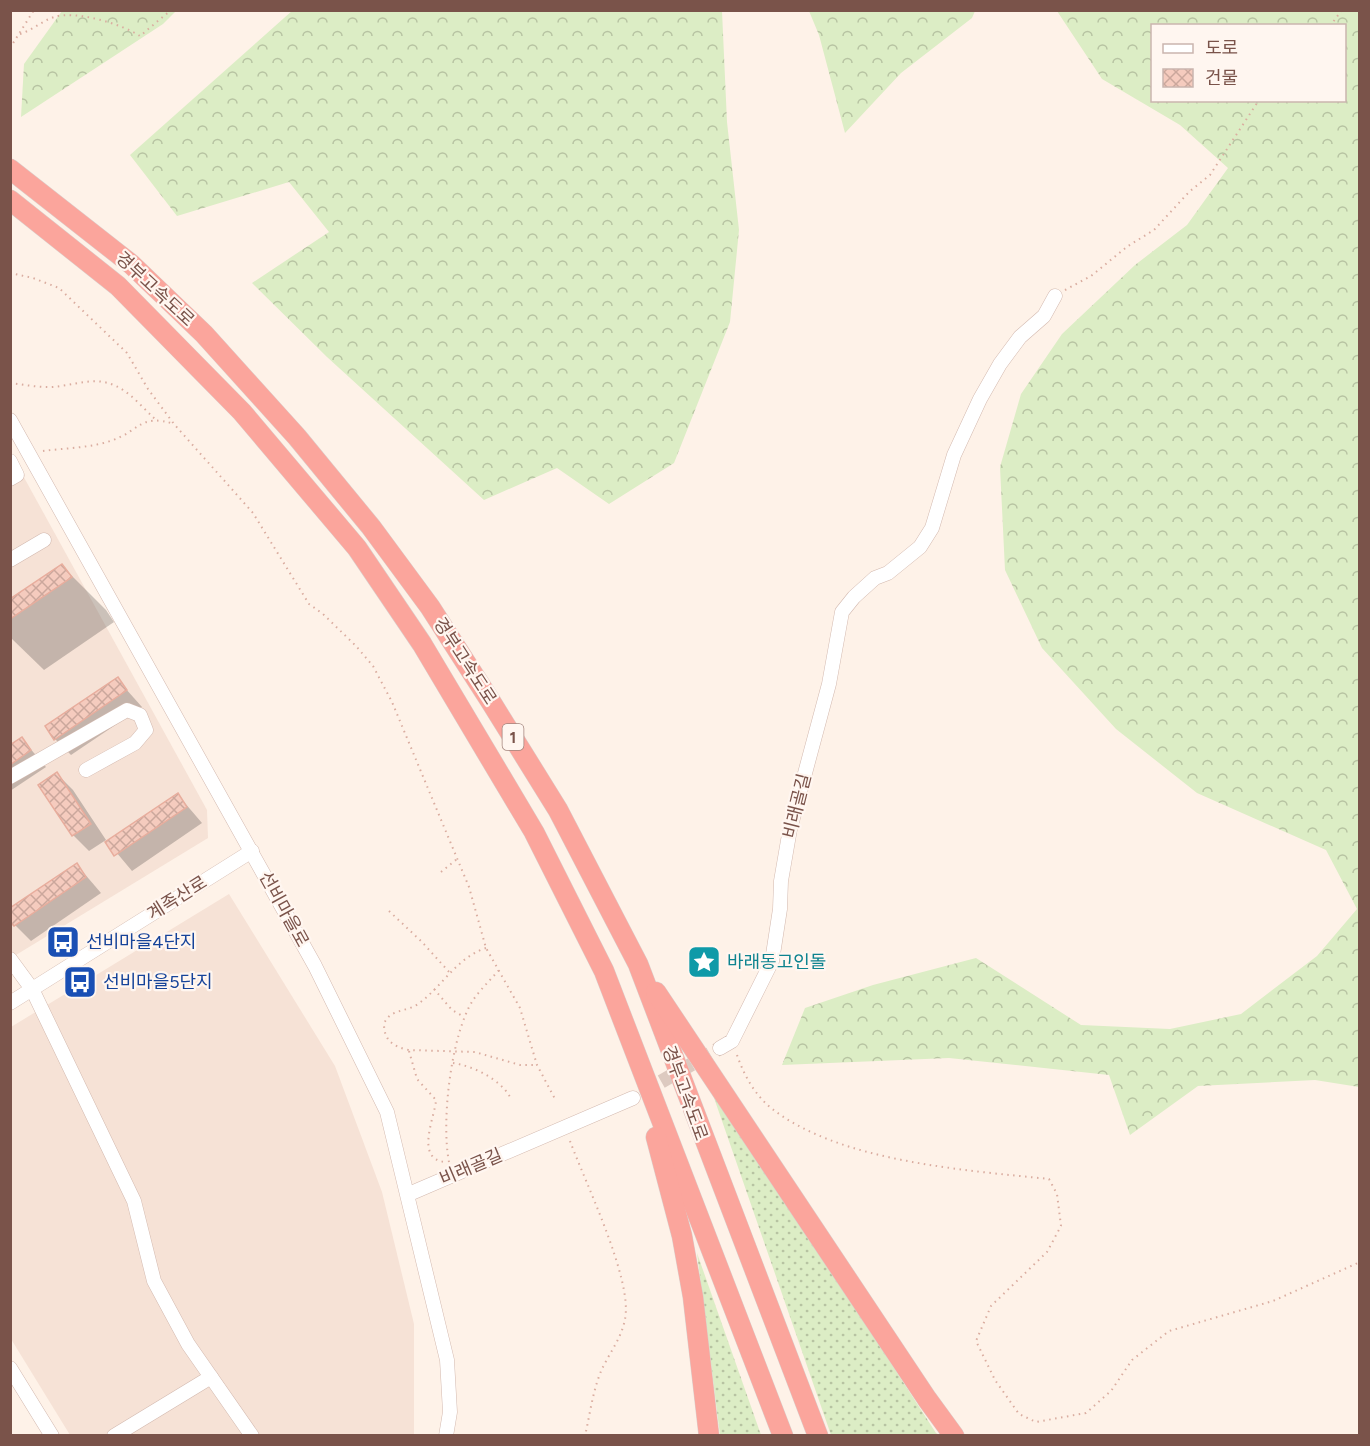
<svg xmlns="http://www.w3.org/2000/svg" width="1370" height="1446" font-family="Figtree,'Noto Sans KR',sans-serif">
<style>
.residential{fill:#f6e2d6}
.grass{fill:url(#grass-dots)}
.forest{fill:url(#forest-crowns);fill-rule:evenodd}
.shadow{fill:#0003}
.building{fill:url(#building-cross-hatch);stroke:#e8ad9d;stroke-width:1.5}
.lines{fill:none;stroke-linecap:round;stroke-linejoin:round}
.minor-tunnel{stroke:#ddcac0;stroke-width:14;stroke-dasharray:14 7;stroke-linecap:butt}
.minor-casing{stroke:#d3b9af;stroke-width:15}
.highway-casing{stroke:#dacfcc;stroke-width:21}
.path{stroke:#daada0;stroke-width:2;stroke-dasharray:1.5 4.5;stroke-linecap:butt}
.minor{stroke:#fff;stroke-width:14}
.highway{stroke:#fba59c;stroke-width:20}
.labels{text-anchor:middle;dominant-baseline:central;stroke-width:4.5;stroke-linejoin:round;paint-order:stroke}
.shield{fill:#fff6f0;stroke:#a2847c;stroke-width:1.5}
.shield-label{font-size:16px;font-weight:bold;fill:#7a534a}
.street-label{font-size:18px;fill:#7a534a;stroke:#fff6f0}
.transit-label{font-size:18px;fill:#164399;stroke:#fff6f0;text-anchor:start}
.culture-label{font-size:18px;fill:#0d838f;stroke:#fff6f0;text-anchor:start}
</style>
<defs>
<pattern id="grass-dots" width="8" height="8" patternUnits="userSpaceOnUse" patternTransform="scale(1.5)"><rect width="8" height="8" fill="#dcedc5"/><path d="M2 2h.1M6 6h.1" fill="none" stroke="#b7c3a2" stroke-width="1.8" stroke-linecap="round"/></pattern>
<pattern id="forest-crowns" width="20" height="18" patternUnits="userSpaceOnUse" patternTransform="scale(1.5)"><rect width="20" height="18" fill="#dcedc5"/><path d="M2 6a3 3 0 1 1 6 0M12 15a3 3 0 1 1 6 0" fill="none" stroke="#b7c3a2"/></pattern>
<pattern id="building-cross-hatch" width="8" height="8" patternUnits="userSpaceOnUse" patternTransform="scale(1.5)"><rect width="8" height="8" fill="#f5cbbe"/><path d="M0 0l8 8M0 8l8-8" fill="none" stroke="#cba79c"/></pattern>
</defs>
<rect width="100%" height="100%" fill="#fef2e8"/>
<g class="residential">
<polygon points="10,452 207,810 208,838 11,958"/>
<polygon points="229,894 335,1066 382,1192 414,1324 414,1435 70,1435 11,1339 11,1027"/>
</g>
<g class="grass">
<polygon points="717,1094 936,1433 939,1435 831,1435 713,1095"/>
<polygon points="697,1253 761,1435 720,1435"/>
</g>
<g class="forest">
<polygon points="293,10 722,11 727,122 739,230 730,322 674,463 609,504 557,468 484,500 327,357 252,283 329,232 289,182 177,216 130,155"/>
<polygon points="62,11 176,11 163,24 21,117 24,64"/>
<polygon points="809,11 975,11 972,18 901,73 845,133 819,35"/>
<path d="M1057,11h302v1076l-44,-7 -117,6 -68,49 -21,-60 -160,-17 -167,7 23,-57 68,-23 103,-27 105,67 89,4 71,-15 76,-58 40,-47 -31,-59 -129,-57 -81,-64 -74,-81 -37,-78 -5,-103 21,-73 41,-60 73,-69 52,-40 41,-57 -48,-43 -78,-46zM1152,26h192v74h-192z"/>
</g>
<g class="shadow">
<polygon points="62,566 106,610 114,622 44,670 10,637 10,601"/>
<polygon points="117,679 142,707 71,755 55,739"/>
<polygon points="22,739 46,767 10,791 10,747"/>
<polygon points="57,774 73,790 108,843 178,795 202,823 132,871 106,840 89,851 73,835 40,785"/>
<polygon points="77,865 101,893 31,941 15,925"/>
</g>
<g class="building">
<polygon points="62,564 72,577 10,619 10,599"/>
<polygon points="118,677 127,690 54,740 45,726"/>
<polygon points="22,737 31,750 10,765 10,745"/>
<polygon points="57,772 91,824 72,836 38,785"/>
<polygon points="178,793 187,807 114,856 105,842"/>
<polygon points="77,863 86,877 14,926 10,922 10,908"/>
</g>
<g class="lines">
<polyline class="minor-tunnel" points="643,1092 720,1048"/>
<defs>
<g id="minor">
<polyline points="10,420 315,966 387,1112 447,1360 450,1412 446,1436"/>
<polyline points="10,461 17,475 10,479"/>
<polyline points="10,560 44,540"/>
<polyline points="10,777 127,710 140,715 146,730 135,743 86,770"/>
<polyline points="10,959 32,989 134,1201 154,1281 188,1344 252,1436"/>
<polyline points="10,1003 252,851"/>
<polyline points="720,1048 732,1041 772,961 780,909 781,881 790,829 829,684 842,612 854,597 875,578 888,573 920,547 932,528 954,455 980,399 1000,364 1020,337 1044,316 1055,296"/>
<polyline points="409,1194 633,1098"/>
<polyline points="10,1368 52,1436"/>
<polyline points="114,1436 211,1377"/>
</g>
<g id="highway">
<polyline points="10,169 131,264 204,334 297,437 371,527 430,607 491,702 558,810 638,964 818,1436"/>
<polyline points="10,200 118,286 242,412 357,548 422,644 534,832 604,971 783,1436"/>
<polyline points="656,992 927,1399 954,1436"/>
<polyline points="656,1137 682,1236 693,1297 709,1436"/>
</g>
</defs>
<use href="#minor" class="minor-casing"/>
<use href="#highway" class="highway-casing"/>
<g class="path">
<polyline points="1330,26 1342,10"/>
<path d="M20,34c13,-4 22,-13 34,-17 21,-7 68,7 86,19l31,-26"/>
<polyline points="10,48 34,10"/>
<polyline points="10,273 33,278 59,288 127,353 148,389 174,424 253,513 309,604 323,614 356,646 373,666 392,702 469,887 486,948 520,1008 537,1065 555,1099"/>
<polyline points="1065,290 1091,276 1128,246 1154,230 1189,192 1210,175 1259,100"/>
<path d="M10,383c17,2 35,6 51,3 20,-3 36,-9 55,0 15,7 27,22 39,33"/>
<path d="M43,451c22,-3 49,-3 70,-11 26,-9 28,-27 61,-16"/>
<polyline points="441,872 457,859"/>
<polyline points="389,911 422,942 450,973"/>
<path d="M486,948c-30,10 -43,38 -68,56 -11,8 -29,5 -34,20 0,17 10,23 25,26l66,2 45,13h17"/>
<polyline points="434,989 452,1010 464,1017"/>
<path d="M409,1051l8,28 19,21c-1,17 -22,60 10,62"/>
<path d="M737,1055c7,20 17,39 34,53 69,54 193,62 278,71l8,15 4,32 -14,26 -56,54 -15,35 19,39 24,34 17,8 50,-9 25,-22 21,-31 37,-29 104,-30 87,-39"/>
<path d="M453,1063c20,3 47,16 57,34"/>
<path d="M570,1141c15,41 63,139 55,178 -3,18 -15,33 -23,50 -9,20 -12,45 -17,67"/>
<path d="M449,1162c-8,-41 2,-127 24,-162 8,-11 18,-21 27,-31"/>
</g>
<use href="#minor" class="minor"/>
<use href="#highway" class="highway"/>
</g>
<defs>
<symbol id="bus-square" viewBox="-11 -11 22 22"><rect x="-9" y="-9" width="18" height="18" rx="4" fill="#1a4fb4" stroke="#fff6f0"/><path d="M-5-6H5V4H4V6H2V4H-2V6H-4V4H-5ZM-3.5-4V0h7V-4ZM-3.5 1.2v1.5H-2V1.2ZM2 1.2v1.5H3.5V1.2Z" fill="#fff"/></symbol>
<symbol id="sight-square" viewBox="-11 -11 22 22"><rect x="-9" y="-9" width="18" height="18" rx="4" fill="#0f9aa8" stroke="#fff6f0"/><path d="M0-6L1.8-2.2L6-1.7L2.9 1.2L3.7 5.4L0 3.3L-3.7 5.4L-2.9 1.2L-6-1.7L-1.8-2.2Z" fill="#fff"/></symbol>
</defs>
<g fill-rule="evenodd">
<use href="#bus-square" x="44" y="923" width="38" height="38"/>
<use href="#sight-square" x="685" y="943" width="38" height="38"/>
<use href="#bus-square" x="61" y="963" width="38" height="38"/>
</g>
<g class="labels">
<rect class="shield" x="502.5" y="724" width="21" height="26" rx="4.5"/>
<g class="shield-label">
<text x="513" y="737">1</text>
</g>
<g class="street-label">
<text transform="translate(155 289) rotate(43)">경부고속도로</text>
<text transform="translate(465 661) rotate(57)">경부고속도로</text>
<text transform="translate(797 806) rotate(-76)">비래골길</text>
<text transform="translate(177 898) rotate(-32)">계족산로</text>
<text transform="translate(284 909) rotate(61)">선비마을로</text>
<text transform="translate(685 1093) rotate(70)">경부고속도로</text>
<text transform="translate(471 1167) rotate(-23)">비래골길</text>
</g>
<g class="transit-label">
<text x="86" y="942">선비마을4단지</text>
<text x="103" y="982">선비마을5단지</text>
</g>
<g class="culture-label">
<text x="727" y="962">바래동고인돌</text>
</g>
</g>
<rect width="1370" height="1446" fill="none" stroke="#7a534a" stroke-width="24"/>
<rect x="1151" y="24" width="195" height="78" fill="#fff6f0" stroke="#cab5ae" stroke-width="1.5"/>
<rect x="1163" y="44" width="30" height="9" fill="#ffffff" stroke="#cab5ae" stroke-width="1.5"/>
<text x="1205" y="54" font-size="18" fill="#7a534a">도로</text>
<rect x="1163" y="69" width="30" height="18" fill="url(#building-cross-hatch)" stroke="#cab5ae" stroke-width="1.5"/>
<text x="1205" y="84" font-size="18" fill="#7a534a">건물</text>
</svg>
